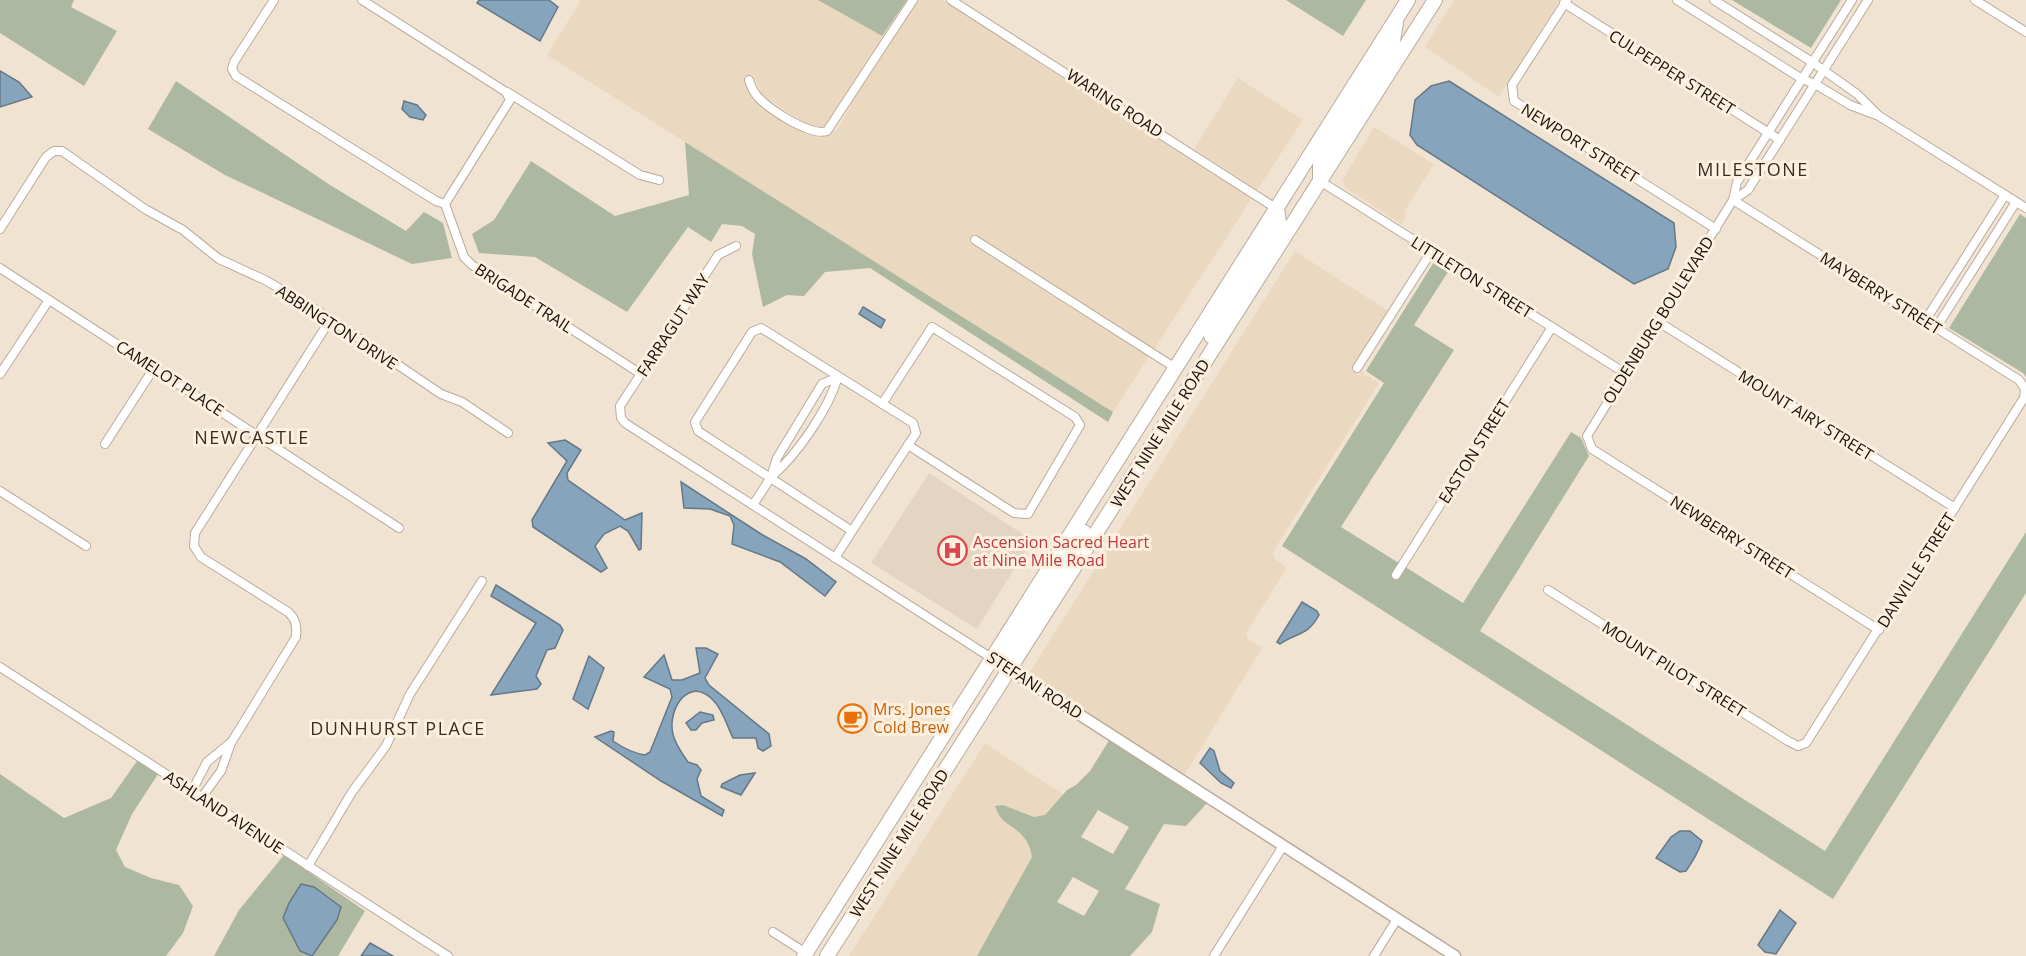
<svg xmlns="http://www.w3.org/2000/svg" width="2026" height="956" font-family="'Open Sans',sans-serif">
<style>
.built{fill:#ebd8c1}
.medical{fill:#e3d5c2}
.green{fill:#acb89f;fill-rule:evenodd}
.water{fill:#86a4bb;stroke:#657887;stroke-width:1.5}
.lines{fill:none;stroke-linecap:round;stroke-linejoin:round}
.minor-casing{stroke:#b9ac9c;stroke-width:10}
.tertiary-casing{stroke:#b9ac9c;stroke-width:13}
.primary-casing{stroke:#b9ac9c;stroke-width:16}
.minor{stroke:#fff;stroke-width:8}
.tertiary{stroke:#fff;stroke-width:10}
.primary{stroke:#fff;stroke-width:14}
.labels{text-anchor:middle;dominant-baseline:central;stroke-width:6;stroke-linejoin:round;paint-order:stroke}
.street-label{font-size:16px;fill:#18130d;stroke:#fef0df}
.health-label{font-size:16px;fill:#be3a42;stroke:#fef0df;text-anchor:start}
.food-label{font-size:16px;fill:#c56008;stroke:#fef0df;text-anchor:start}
.neighbourhood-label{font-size:18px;letter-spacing:1.5px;fill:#392f21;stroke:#fef0df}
</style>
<rect width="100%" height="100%" fill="#f1e3d2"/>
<g class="built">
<polygon points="581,0 818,0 882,36 899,11 824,127 811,127 762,95 753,75 743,76 750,94 757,102 808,135 822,138 837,130 860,89 919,0 943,0 1252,198 1154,349 973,234 969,242 1149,356 1113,412 547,55"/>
<polygon points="1454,0 1560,0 1499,97 1425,47"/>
<polygon points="1238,78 1303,120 1257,190 1194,149"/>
<polygon points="1374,127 1434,164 1404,212 1406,216 1401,224 1347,189 1342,181"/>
<polygon points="1295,251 1388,311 1351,369 1359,375 1363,370 1364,374 1379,383 1273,552 1274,558 1287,568 1246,633 1248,639 1262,648 1184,776 1028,675"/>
<polygon points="985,743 1064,795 1045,815 1035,817 1003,805 1009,825 1022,832 1032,857 977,956 849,956"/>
</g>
<polygon class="medical" points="929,473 1032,540 977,629 871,563"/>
<g class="green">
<polygon points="0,0 74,0 71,7 117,31 84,86 0,33"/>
<polygon points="818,0 907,0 882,36"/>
<polygon points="1286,0 1366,0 1343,36"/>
<polygon points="1732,0 1841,0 1811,48"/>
<polygon points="176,81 330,185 406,231 424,212 443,223 452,258 412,264 225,175 148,129"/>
<polygon points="685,142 1113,412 1108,422 870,268 825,272 804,296 787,295 763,307 752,254 755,234 742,226 722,224 711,242 688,227 627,312 535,257 479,253 472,234 494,220 531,161 615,216 689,195"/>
<polygon points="2020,214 2026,218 2026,377 2023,373 1949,328"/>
<polygon points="1434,262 1448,272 1414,325 1454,350 1341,527 1463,603 1571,432 1581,438 1589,456 1480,631 1825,851 2026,532 2026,593 1833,899 1282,546 1384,383 1366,371"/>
<path d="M1110,739l98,63 -22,24 -22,-2 -39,65 35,15 -8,28 -22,24h-153l55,-99c-7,-35 -29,-25 -37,-51l8,-1 31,12 11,-2 22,-25 9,-5 14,-14zM1098,810l31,17 -16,27 -32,-17zM1073,877l26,14 -15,25 -27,-14z"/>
<polygon points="137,761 158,774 132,814 116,850 125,867 151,878 179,885 193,906 183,933 166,956 0,956 0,774 64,818 111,798"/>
<polygon points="284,855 365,911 338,956 214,956 239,910"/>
</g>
<g class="water">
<polygon points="479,0 549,0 558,7 540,41 477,3"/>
<polygon points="0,71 19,82 32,97 0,107"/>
<polygon points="1449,81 1674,223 1676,247 1668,269 1634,284 1417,145 1410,135 1415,100 1431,86"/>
<polygon points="404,101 417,105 426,115 423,120 410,117 402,109"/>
<polygon points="863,307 885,320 881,328 859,314"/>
<polygon points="565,440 581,450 567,473 568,480 625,520 642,513 641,549 639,550 628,531 620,526 604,534 595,546 607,568 601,572 533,527 532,520 567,461 548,443"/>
<polygon points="681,482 761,534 806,559 836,582 825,596 780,562 732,544 734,525 730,516 710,509 684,508"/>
<polygon points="496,585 560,625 563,630 555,648 547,650 536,676 541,684 537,689 491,695 536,623 491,596"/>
<path d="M1302,602l15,9 2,4c-12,22 -22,17 -39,29l-3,-2z"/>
<path d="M696,648h10l12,6 -13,24 4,7 60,49 2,12 -8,5 -5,-3 -2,-10h-23c-6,-12 -10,-28 -20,-38 -20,-21 -40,0 -41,24 -1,14 9,28 16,38l9,3 4,5 -4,9 4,17 23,14 -2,6 -61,-35 -66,-44 16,-6 3,1 -1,9c10,7 20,12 32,14l5,-3 22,-55 -2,-8 -26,-12 20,-22 8,25h10l18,-7z"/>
<polygon points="589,656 604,668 588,709 573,699"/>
<polygon points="700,712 713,715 714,720 702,723 696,730 691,730 686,723"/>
<polygon points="1210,748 1214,751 1220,771 1234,783 1231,788 1221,783 1200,763"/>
<polygon points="755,773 741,795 721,787 722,784 740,775"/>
<path d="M1680,831h10l12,10c-4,12 -9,20 -16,30l-6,1 -24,-14 15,-21z"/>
<polygon points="301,884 314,887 341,907 337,920 312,956 300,951 283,918 289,903"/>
<polygon points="1780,910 1796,923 1776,954 1765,952 1758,945"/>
<polygon points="370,943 393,956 361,956"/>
</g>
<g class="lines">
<defs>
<g id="minor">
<polyline points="274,0 234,62 232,69 236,76 436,201 445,204 464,257 472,265 641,374"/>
<polyline points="362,0 506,92 510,100 445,204"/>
<polyline points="951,0 1277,209"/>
<polyline points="1567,0 1512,85 1514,101 1716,229"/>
<polyline points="1677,0 1802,79 1815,84 1850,105 1879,116 2026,208"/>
<polyline points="1714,0 1812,62 1857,94 1877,114"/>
<polyline points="1852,0 1737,182 1733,200 1587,436 1592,449 1879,630"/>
<polyline points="1975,0 2026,32"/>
<polyline points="1564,3 1780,140"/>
<path d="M749,80c2,6 4,12 9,17 11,12 53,40 69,34l86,-131"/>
<polyline points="507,92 640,175 659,180"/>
<polyline points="1320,181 1625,373"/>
<polyline points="1733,200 1748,190 1868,0"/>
<polyline points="0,229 46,157 54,151 62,151 145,209 183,230 219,259 265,280 317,310 441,394 462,402 508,433"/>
<polyline points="975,240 1177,369"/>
<polyline points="736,246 718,255 620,406 621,418 625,423 993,659"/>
<polyline points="0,268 399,528"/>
<polyline points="1657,321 1955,508"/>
<polyline points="1925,321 2005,195"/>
<polygon points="761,328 913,423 916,433 852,531 698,431 695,422 752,332"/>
<polyline points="1936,328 2016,202"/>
<polyline points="1357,368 1431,252"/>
<polyline points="0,374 49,300"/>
<polyline points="882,404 932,327 1075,417 1080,425 1028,514 1014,513 908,445"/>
<polyline points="105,444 154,368"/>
<polyline points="0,491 86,546"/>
<path d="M753,505l18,-28 6,-19 45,-74 16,-7c-10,33 -41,78 -67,100"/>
<polyline points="835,558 852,531"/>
<polyline points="1396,575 1552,327"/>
<polyline points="1548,590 1788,741 1798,746 1806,743 2024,398 2025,389 2019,380 1733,200"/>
<polyline points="0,667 448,956"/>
<polyline points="192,791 207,762 230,743"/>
<path d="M202,797l19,-26 10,-28 65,-106c1,-11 0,-18 -8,-25l-87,-55 -7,-11 1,-13 135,-213"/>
<polyline points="308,866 352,792 386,746 410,694 482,581"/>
<polyline points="773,932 806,953"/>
<polyline points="1214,956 1283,846"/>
<polyline points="1374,956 1397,919"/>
</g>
<polyline id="tertiary" points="993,659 1455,956"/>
<g id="primary">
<polyline points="1320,178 1320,165 1327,149 1392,46 1396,23"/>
<polyline points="1211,336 1270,241 1279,222 1277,209"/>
<polyline points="1009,659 1016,642 1084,532"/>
<polyline points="804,956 1408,0"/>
<polyline points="827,956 1435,0"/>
</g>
</defs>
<use href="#minor" class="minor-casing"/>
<use href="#tertiary" class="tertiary-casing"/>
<use href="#primary" class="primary-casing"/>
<use href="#minor" class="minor"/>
<use href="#tertiary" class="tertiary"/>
<use href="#primary" class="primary"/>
</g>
<defs>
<symbol id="hospital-ring" viewBox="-11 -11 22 22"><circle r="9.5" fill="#fef0df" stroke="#e0444e" stroke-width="1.5"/><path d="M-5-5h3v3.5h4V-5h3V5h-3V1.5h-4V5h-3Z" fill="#e0444e"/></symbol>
<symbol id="cafe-ring" viewBox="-11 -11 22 22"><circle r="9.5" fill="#fef0df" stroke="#e8710a" stroke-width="1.5"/><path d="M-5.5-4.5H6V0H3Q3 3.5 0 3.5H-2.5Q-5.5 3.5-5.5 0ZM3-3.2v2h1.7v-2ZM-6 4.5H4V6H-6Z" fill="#e8710a"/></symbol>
</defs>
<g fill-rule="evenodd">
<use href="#hospital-ring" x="936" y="534" width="33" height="33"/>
<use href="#cafe-ring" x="836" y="702" width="33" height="33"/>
</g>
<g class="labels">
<g class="street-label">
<text transform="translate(1672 72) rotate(32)">CULPEPPER STREET</text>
<text transform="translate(1115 103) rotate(33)">WARING ROAD</text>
<text transform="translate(1580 143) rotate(32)">NEWPORT STREET</text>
<text transform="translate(1472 277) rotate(32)">LITTLETON STREET</text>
<text transform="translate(1881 293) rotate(32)">MAYBERRY STREET</text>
<text transform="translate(524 298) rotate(33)">BRIGADE TRAIL</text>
<text transform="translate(1658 320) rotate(-58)">OLDENBURG BOULEVARD</text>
<text transform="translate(673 325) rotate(-57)">FARRAGUT WAY</text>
<text transform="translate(337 327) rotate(33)">ABBINGTON DRIVE</text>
<text transform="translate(170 378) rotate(33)">CAMELOT PLACE</text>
<text transform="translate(1806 415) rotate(32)">MOUNT AIRY STREET</text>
<text transform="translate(1160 433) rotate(-58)">WEST NINE MILE ROAD</text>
<text transform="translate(1474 451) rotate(-58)">EASTON STREET</text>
<text transform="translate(1732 537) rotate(32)">NEWBERRY STREET</text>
<text transform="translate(1916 570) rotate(-58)">DANVILLE STREET</text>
<text transform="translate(1674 669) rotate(32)">MOUNT PILOT STREET</text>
<text transform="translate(1035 685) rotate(33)">STEFANI ROAD</text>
<text transform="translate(224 812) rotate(33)">ASHLAND AVENUE</text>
<text transform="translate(899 843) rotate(-58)">WEST NINE MILE ROAD</text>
</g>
<g class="health-label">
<text x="973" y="542">Ascension Sacred Heart<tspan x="973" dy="18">at Nine Mile Road</tspan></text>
</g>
<g class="food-label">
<text x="873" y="709">Mrs. Jones<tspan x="873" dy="18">Cold Brew</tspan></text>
</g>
<g class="neighbourhood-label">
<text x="1753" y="169">MILESTONE</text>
<text x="252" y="437">NEWCASTLE</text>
<text x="398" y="728">DUNHURST PLACE</text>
</g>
</g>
</svg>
